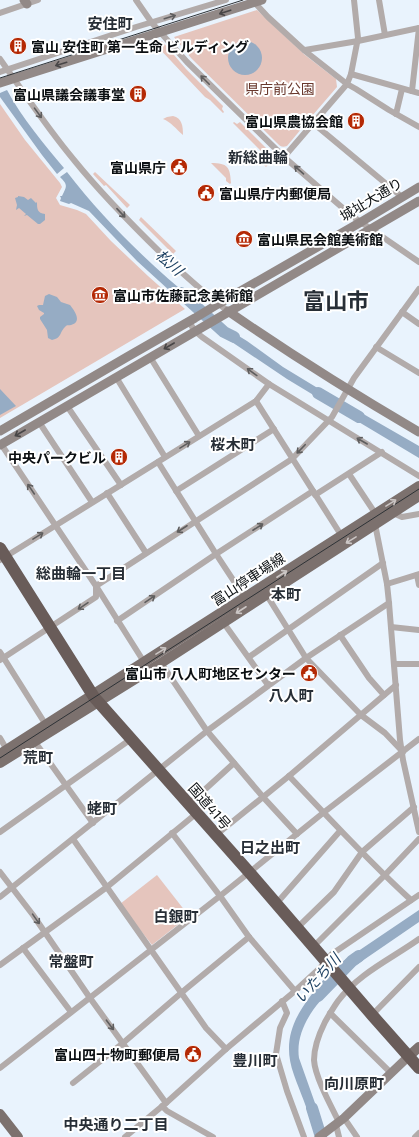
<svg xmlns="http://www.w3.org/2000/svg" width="419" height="1137" font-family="'Exo 2','Noto Sans JP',sans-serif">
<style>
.green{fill:#e5c5bd}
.water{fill:#96acc4}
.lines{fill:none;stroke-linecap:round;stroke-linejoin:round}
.river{stroke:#96acc4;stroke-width:12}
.street{stroke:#b2abaa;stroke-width:6}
.secondary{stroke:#928987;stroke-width:9}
.primary{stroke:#7c716e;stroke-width:10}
.highway{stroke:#695c59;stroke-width:12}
.tram{stroke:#2d3236;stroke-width:1}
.oneway{stroke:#484647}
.oneway2{stroke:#5e5d5e}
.oneway3{stroke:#cbc6c5}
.labels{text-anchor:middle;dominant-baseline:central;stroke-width:4;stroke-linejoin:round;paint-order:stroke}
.poi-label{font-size:14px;font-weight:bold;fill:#0b0f12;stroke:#fff;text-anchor:end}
.park-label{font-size:14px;fill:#69382d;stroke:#fff}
.street-label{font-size:14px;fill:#0b0f12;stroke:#fff}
.neighbourhood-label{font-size:15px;font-weight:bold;fill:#272e36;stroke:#fff}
.water-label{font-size:15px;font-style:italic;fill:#193d5f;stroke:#fff}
.town-label{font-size:22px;font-weight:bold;fill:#272e36;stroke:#fff}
</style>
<rect width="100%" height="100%" fill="#e9f3fd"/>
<g class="green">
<path d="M257,10l48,45 31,24 1,8 -25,29 -2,4 -3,2 -20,24c-5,2 -7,0 -10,-3l-86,-85 -17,-21z"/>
<polygon points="162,41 186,69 223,106 222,109 224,112 223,113 210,100 205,97 155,44"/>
<polygon points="0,104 25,140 60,183 62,187 56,198 60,205 77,210 86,214 111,241 148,276 185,309 0,418"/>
<path d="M173,116c9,2 10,10 10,19 -7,-6 -12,-13 -20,-16l4,-2z"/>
<polygon points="234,122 237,124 240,122 275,157 266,167 260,161 266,156 233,123"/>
<path d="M211,163c17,0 19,4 20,20l-1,1 -4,-3v-3z"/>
<polygon points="95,172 130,205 127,208 106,185 104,186 93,174"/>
<polygon points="141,217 176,251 173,254 139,220"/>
<polygon points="157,875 189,916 152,945 120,904"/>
</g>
<g class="water">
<circle cx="245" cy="58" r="17"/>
<path d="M7,90c15,28 37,54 57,78l-7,6 -15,-19 -42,-58v-4z"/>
<path d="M67,172c37,48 82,92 129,130l-6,3 -10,-8 -3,2v-4l-7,-4 -33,-30 -48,-50 -18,-8 -2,1 -9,-3 1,-3 -1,-2h2c5,-10 6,-11 -2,-19z"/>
<path d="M18,196l6,1 4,3 3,-2 5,5 1,-1c0,7 0,11 8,12v6l-5,4h-2l-11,-9 -3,1 2,-2 -7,-6 -3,2 1,-5 -2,-7 3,-1z"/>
<path d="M49,294l8,3 4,5 9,3c4,5 13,17 1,20 -4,1 -3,-1 -6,2 -6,6 -3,11 -13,13l-4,-2 -1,-8 -7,-11v-2l4,-3v-1l-5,-3 -2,-4 2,-1h4l2,-9z"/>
<polygon points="224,327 247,341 283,367 334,398 331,402 330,405 287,379 217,332"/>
<polygon points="0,389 16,406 0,415"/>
<polygon points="346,404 419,446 419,458 342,412 345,409 344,408"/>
<polygon points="419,910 419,922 349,970 347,965 345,965 342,962"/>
<path d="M325,978l3,4 -1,1 2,2h1l3,3c-19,17 -38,43 -34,70l22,62 -9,6c-4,-17 -12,-34 -18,-51 -15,-41 6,-67 31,-97z"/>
</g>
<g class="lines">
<g class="river">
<polyline points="181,293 224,332 234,337"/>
<polyline points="318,393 359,417"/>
<polyline points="318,996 352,961 359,956"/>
<polyline points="312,1108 321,1137"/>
</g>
<g class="street">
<polyline points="136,0 152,23 187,62 284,157 352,216 419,262"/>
<polyline points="379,0 385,35"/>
<polyline points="255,3 268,17 305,51 347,84 356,89 389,110 419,127"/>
<polyline points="0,13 38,0"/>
<polyline points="305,50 358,41 419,28"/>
<path d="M0,59c24,34 47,69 74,101 29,36 61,68 94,100 20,18 39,36 60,51"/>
<polyline points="0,72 136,27 226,0"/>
<polyline points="351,74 419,93"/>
<polyline points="412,91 419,28"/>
<polyline points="396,114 402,89"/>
<polyline points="313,123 402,197"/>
<polyline points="284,157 347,84 351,74 358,38 354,0"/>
<polyline points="402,312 419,324"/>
<polyline points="189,322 195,331 202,337 269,384 419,476"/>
<polyline points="376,347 419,373"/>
<polyline points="150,357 199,436"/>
<polyline points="116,377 165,457"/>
<polyline points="256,401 341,535"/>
<polyline points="67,406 121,485"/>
<polyline points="39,422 92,502"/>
<polyline points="1,444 96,586 144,662"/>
<polyline points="158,462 216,554 245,598"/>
<polyline points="349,474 375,513"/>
<polyline points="176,491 274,429"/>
<polyline points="107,493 146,553"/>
<polyline points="315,495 382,452"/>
<polyline points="393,513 402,517 419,514"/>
<polyline points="375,524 387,584 389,603 400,740 403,760 419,832"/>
<polyline points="0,560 256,401 269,384"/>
<polyline points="417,575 419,585"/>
<polyline points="387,584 419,574"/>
<polyline points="266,594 306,658 361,715 385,733 403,752"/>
<polyline points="117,621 216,554 313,491"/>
<polyline points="223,622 268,685"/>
<polyline points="391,627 419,630"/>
<polyline points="340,635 369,678 384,695"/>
<polyline points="0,652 46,725"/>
<polyline points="249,657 383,563"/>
<polyline points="0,660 96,597 96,586 292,459 332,417 354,378 419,289"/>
<polyline points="161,663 207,731 263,797 297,834"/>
<polyline points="394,664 419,664"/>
<polyline points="0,738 7,750"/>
<polyline points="35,742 93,823"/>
<path d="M289,776c40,42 79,85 122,124"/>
<polyline points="189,804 234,763"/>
<polyline points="0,832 131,739"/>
<polyline points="172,833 220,896 249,937 295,991"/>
<polyline points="216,835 289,776 396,685"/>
<polyline points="73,839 206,1028 226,1049"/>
<polyline points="0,872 33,915 90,998 166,1103"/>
<polyline points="0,897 207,731 306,658 389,603"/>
<polyline points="276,904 340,831"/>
<polyline points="297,928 334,892 362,852 414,807"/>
<polyline points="313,947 384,876 419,839"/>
<polyline points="23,948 71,1012"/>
<polyline points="0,965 107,887 197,813"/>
<polyline points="282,1001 287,1013 280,1028 276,1054 287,1091 304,1137"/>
<polyline points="330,1013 391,1073"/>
<polyline points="372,1015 419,967"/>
<polyline points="0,1068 220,896 323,813 419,739"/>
<polyline points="73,1083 123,1043 187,988 249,937"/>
<polyline points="162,1106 167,1111 213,1137"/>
<polyline points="344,1118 357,1137"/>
<path d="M339,1122c-8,-16 -24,-45 -25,-62 0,-13 5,-26 11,-38 4,-7 8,-14 13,-21 21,-28 53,-42 81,-62"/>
<polyline points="336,1125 339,1137"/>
<polyline points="125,1137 166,1103 226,1049 295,991 320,968 332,954 419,895"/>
<polyline points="415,1137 419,1133"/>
</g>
<g class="secondary">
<polyline points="24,0 27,4"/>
<polyline points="0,83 262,0"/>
<path d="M228,311c62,43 126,83 191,121"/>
<polyline points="0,431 127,357 195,318 218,304 361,222 419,187"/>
<polyline points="0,445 419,201"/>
<polyline points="319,1137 344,1118 409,1056"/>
</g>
<g class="primary">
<polyline points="0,754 419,486"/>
<polyline points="0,763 161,663 419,496"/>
<polyline points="409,1056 419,1047"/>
<polyline points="0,1114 18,1137"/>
</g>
<polyline class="highway" points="0,548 94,697 249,872 372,1015 419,1068"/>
<g class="tram">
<polyline points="0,78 243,0"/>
<polyline points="0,758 419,489"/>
</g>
</g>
<defs><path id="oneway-shaft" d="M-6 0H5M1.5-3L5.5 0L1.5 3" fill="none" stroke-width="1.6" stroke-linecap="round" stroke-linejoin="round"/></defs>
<g class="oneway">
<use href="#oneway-shaft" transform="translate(225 12) rotate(162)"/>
<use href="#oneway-shaft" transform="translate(61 64) rotate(163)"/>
<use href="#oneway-shaft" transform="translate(169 346) rotate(150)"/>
<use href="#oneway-shaft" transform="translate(20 433) rotate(150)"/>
</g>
<g class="oneway2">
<use href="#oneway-shaft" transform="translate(170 17) rotate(-17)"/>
<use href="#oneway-shaft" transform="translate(205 80) rotate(-135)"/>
<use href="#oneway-shaft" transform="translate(38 113) rotate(54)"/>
<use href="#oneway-shaft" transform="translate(299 170) rotate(-139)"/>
<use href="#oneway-shaft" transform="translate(121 213) rotate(47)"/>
<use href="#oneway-shaft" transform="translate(252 372) rotate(-144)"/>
<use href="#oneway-shaft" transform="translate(362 441) rotate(-150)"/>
<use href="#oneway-shaft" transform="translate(185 445) rotate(-32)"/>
<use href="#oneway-shaft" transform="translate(301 449) rotate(134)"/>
<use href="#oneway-shaft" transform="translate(31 489) rotate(-124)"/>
<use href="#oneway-shaft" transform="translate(258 527) rotate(-33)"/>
<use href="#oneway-shaft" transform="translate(182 529) rotate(147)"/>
<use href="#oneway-shaft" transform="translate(38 536) rotate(-32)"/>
<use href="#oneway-shaft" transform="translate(150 599) rotate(-34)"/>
<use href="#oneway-shaft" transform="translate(83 606) rotate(146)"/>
<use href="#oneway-shaft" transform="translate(36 919) rotate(55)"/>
<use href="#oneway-shaft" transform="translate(110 1025) rotate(53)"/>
</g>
<g class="oneway3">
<use href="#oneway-shaft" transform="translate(391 503) rotate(-32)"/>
<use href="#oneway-shaft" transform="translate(351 540) rotate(148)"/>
<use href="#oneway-shaft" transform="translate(282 574) rotate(-33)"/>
<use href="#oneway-shaft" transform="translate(241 610) rotate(147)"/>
<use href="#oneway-shaft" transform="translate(161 651) rotate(-32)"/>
</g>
<defs>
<symbol id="building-disc" viewBox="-11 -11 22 22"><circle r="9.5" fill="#b42905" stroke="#fff"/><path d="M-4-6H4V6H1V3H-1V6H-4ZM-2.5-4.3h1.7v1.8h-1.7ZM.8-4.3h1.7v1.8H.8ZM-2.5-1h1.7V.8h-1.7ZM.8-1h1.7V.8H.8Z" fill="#fff"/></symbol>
<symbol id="civic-disc" viewBox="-11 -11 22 22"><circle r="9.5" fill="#b42905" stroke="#fff"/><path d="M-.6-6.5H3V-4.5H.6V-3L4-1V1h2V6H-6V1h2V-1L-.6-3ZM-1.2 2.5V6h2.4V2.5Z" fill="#fff"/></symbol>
<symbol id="museum-disc" viewBox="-11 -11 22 22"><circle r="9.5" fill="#b42905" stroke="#fff"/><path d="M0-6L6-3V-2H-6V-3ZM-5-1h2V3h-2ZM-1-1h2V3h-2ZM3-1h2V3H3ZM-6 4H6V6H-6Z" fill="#fff"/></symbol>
</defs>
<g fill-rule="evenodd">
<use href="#building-disc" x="8" y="36" width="20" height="20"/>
<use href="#building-disc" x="128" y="84" width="20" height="20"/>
<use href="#building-disc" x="346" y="111" width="20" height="20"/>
<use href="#civic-disc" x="169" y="157" width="20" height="20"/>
<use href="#civic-disc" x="196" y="183" width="20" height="20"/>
<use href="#museum-disc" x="234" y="229" width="20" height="20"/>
<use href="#museum-disc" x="90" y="285" width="20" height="20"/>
<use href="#building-disc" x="109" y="447" width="20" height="20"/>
<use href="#civic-disc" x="299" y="663" width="20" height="20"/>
<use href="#civic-disc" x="183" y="1044" width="20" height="20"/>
</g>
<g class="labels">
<g class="poi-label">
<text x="31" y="46" text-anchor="start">富山 安住町 第一生命 ビルディング</text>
<text x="125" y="94">富山県議会議事堂</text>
<text x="343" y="121">富山県農協会館</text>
<text x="166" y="167">富山県庁</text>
<text x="219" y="193" text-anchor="start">富山県庁内郵便局</text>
<text x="257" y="239" text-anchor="start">富山県民会館美術館</text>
<text x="113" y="295" text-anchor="start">富山市佐藤記念美術館</text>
<text x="106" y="457">中央パークビル</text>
<text x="296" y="673">富山市 八人町地区センター</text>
<text x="180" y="1054">富山四十物町郵便局</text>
</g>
<g class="park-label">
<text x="280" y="88">県庁前公園</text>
</g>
<g class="street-label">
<text transform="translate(371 199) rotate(-31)">城址大通り</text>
<text transform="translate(248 579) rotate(-33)">富山停車場線</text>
<text transform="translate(210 806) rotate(49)">国道41号</text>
</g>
<g class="neighbourhood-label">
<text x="110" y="23">安住町</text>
<text x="258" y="157">新総曲輪</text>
<text x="233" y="444">桜木町</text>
<text x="81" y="573">総曲輪一丁目</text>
<text x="286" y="594">本町</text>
<text x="291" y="695">八人町</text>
<text x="38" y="757">荒町</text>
<text x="102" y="808">蛯町</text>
<text x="270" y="847">日之出町</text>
<text x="176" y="916">白銀町</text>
<text x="71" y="961">常盤町</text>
<text x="255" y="1060">豊川町</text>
<text x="354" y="1083">向川原町</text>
<text x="116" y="1124">中央通り二丁目</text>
</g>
<g class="water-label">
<text transform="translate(170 262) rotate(42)">松川</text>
<text transform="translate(317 978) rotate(-48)">いたち川</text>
</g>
<g class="town-label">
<text x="336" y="300">富山市</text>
</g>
</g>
</svg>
